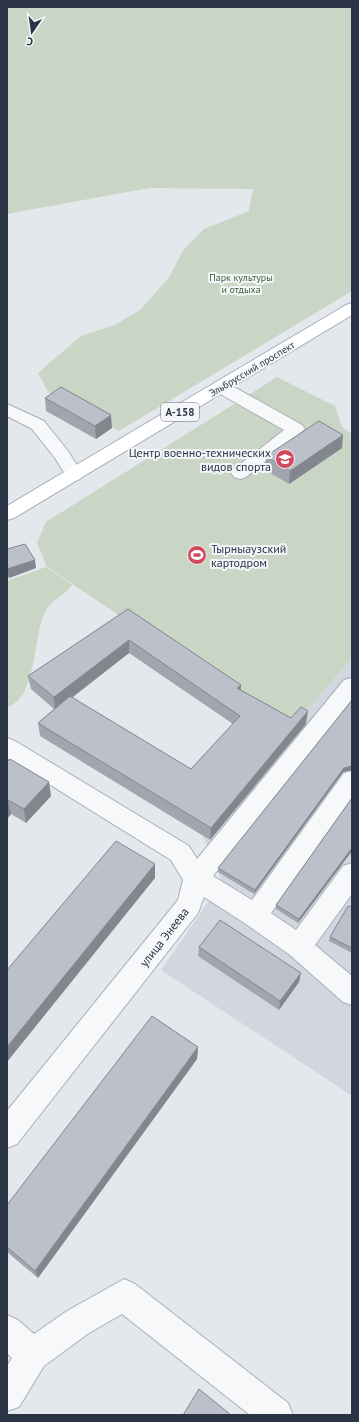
<svg xmlns="http://www.w3.org/2000/svg" width="359" height="1422" font-family="'PT Sans',sans-serif">
<style>
.built{fill:#d2d6de}
.green{fill:#c9d6c5}
.lines{fill:none;stroke-linecap:round;stroke-linejoin:round}
.minor-casing{stroke:#a9aeb7;stroke-width:2}
.major-casing{stroke:#a3abb8;stroke-width:2}
.minor{fill:#f7f8fa;fill-rule:evenodd}
.major{fill:#fff;fill-rule:evenodd}
.wall{fill:#a1a5ae;fill-rule:evenodd}
.shaded-wall{fill:#83868d}
.building{fill:#bbc0ca;stroke:#83868d}
.labels{text-anchor:middle;dominant-baseline:central;stroke-width:4;stroke-linejoin:round;paint-order:stroke}
.far-park-label{font-size:10px;fill:#3f6138;stroke:#f4f6f9}
.far-street-label{font-size:10px;fill:#2b3445;stroke:#f4f6f9}
.shield{fill:#f4f6f9;stroke:#676e7b;stroke-width:1}
.shield-label{font-size:11px;font-weight:bold;fill:#2b3445}
.poi-label{font-size:12px;fill:#2b3445;stroke:#f4f6f9;text-anchor:end}
.street-label{font-size:12px;fill:#2b3445;stroke:#f4f6f9}
</style>
<rect width="100%" height="100%" fill="#e4e7ec"/>
<polygon class="built" points="352,658 352,1096 161,970 222,882 203,836 215,843 247,805 235,798 266,761 278,768 312,727 299,720"/>
<g class="green">
<polygon points="7,7 352,7 352,291 119,431 48,392 38,373 81,336 115,325 140,310 168,279 184,249 204,229 249,211 253,189 149,188 7,214"/>
<polygon points="277,377 335,406 342,427 352,434 352,658 290,730 47,567 37,543 46,522"/>
<path d="M46,567l26,18c-7,11 -20,14 -26,25 -14,26 -8,88 -39,97v-126z"/>
</g>
<g class="lines">
<defs>
<g id="minor">
<polygon points="221,382 227,383 302,425 305,429 246,477 240,479 234,477 231,473 234,469 284,430 215,391 213,387 215,383"/>
<polygon points="7,404 44,421 68,451 83,475 80,479 74,481 68,479 55,458 32,429 7,416"/>
<polygon points="352,678 352,701 213,876 252,900 344,773 352,771 352,798 271,913 296,930 343,866 352,863 352,894 315,945 352,976 352,1005 343,1002 290,955 246,924 204,897 198,913 17,1144 7,1148 7,1111 178,900 183,880 171,860 7,758 7,738 15,741 189,846 197,859 344,680"/>
<polygon points="124,1279 135,1284 288,1403 293,1415 250,1415 122,1314 89,1333 44,1366 19,1407 7,1411 7,1366 12,1358 7,1353 7,1315 18,1320 34,1334 67,1311"/>
</g>
<polygon id="major" points="352,303 352,315 14,518 7,520 7,506 346,305"/>
</defs>
<use href="#minor" class="minor-casing"/>
<use href="#major" class="major-casing"/>
<use href="#minor" class="minor"/>
<use href="#major" class="major"/>
</g>
<g class="wall">
<polygon points="45,398 112,428 96,439 46,411"/>
<polygon points="342,448 289,484 265,470 266,456"/>
<polygon points="7,549 36,568 9,578 7,575"/>
<path d="M128,609l113,76v5l50,28 15,6 -96,116 -170,-104 -2,-13 16,-14 -23,-20 -3,-13zM129,653l104,71 -42,45 -119,-71z"/>
<polygon points="352,700 352,770 343,772 254,894 218,872 218,868"/>
<polygon points="7,762 51,796 26,823 11,814 7,819"/>
<polygon points="352,798 352,851 298,923 276,909 276,905"/>
<polygon points="352,907 352,953 329,941 330,937"/>
<polygon points="199,947 299,982 279,1010 198,956"/>
<polygon points="198,1047 197,1059 38,1278 7,1252 7,1205"/>
</g>
<g class="shaded-wall">
<polygon points="111,415 112,428 96,439 95,426"/>
<polygon points="343,435 342,448 289,484 290,471"/>
<polygon points="35,560 36,568 9,578 7,569"/>
<polygon points="129,640 129,653 55,710 54,697"/>
<polygon points="241,685 240,698 237,688"/>
<polygon points="308,711 306,724 210,840 211,828"/>
<polygon points="352,766 352,770 343,772 254,894 255,890 344,768"/>
<polygon points="49,782 51,796 26,823 24,809"/>
<polygon points="8,800 11,814 7,819 7,802"/>
<polygon points="352,848 352,851 298,923 299,919"/>
<polygon points="155,864 155,878 7,1062 7,1047"/>
<polygon points="301,973 299,982 279,1010 280,1001"/>
<polygon points="198,1047 197,1059 38,1278 35,1271"/>
</g>
<g class="building">
<polygon points="61,387 111,415 95,426 45,398"/>
<polygon points="319,421 343,435 290,471 266,456"/>
<polygon points="25,544 35,560 7,569 7,549"/>
<polygon points="128,609 241,685 237,688 291,718 301,707 308,711 211,828 38,723 70,696 191,769 240,716 129,640 54,697 28,676"/>
<polygon points="352,700 352,766 344,768 255,890 218,868"/>
<polygon points="10,759 49,782 24,809 8,800 7,802 7,762"/>
<polygon points="352,798 352,848 299,919 276,905"/>
<polygon points="116,841 155,864 7,1047 7,970"/>
<polygon points="348,906 352,907 352,948 330,937"/>
<polygon points="220,920 301,973 280,1001 199,947"/>
<polygon points="152,1016 198,1047 35,1271 7,1247 7,1205"/>
<polygon points="199,1389 231,1415 183,1415"/>
</g>
<defs>
<symbol id="school-disc" viewBox="-11 -11 22 22"><circle r="9.5" fill="#d1495b" stroke="#f4f6f9"/><path d="M0-5L7-2L0 1L-7-2ZM-4 1L0 2.5L4 1V4Q0 6-4 4Z" fill="#fff"/></symbol>
<symbol id="stadium-disc" viewBox="-11 -11 22 22"><circle r="9.5" fill="#d1495b" stroke="#f4f6f9"/><path d="M0-5a6.5 5 0 1 0 0 10a6.5 5 0 1 0 0-10ZM-3.5-1.8h7v3.6h-7Z" fill="#fff"/></symbol>
</defs>
<g fill-rule="evenodd">
<use href="#school-disc" x="274" y="448" width="22" height="22"/>
<use href="#stadium-disc" x="186" y="544" width="22" height="22"/>
</g>
<g class="labels">
<g class="far-park-label">
<text x="241" y="277">Парк культуры<tspan x="241" dy="12">и отдыха</tspan></text>
</g>
<g class="far-street-label">
<text transform="translate(252 369) rotate(-31)">Эльбрусский проспект</text>
</g>
<rect class="shield" x="161" y="403" width="38" height="18" rx="3"/>
<g class="shield-label">
<text x="180" y="412">А-158</text>
</g>
<g class="poi-label">
<text x="271" y="452">Центр военно-технических<tspan x="271" dy="14">видов спорта</tspan></text>
<text x="211" y="548" text-anchor="start">Тырныаузский<tspan x="211" dy="14">картодром</tspan></text>
</g>
<g class="street-label">
<text transform="translate(164 937) rotate(-52)">улица Энеева</text>
</g>
</g>
<rect width="359" height="1422" fill="none" stroke="#2b3445" stroke-width="16"/>
<g transform="translate(32 32) rotate(193)" stroke="#f4f6f9" stroke-width="3" paint-order="stroke">
<path d="M0-3L7 15L0 10L-7 15Z" fill="#2b3445"/>
<text y="-6" font-size="11" font-weight="bold" text-anchor="middle" fill="#2b3445">С</text>
</g>
</svg>
